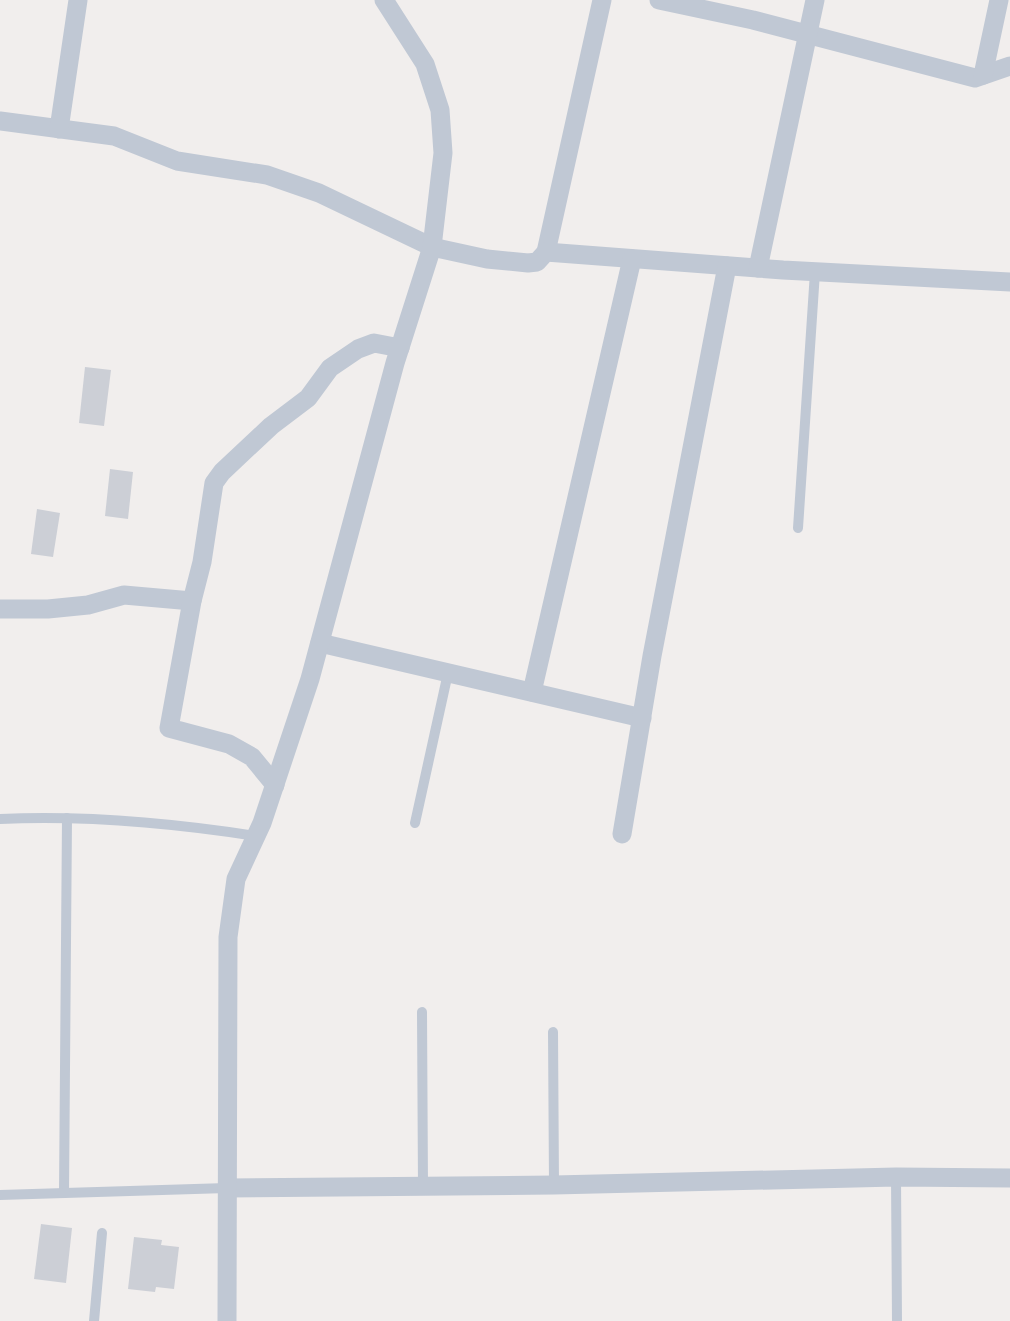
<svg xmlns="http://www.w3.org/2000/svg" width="1010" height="1321" font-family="Signika,sans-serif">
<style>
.building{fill:#cccfd6}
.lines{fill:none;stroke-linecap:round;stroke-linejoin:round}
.lane{stroke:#c0c8d4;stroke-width:10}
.street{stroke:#c0c8d4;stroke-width:19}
</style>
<rect width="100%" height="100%" fill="#f1eeed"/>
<g class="building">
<polygon points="85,367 111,370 104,426 79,423"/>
<polygon points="110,469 133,472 128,519 105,516"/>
<polygon points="37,509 60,513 53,557 31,554"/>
<polygon points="41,1224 72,1228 66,1283 34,1279"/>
<polygon points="134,1237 162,1240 161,1245 179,1247 174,1289 156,1287 155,1292 128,1289"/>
</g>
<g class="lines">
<g class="lane">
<polyline points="798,528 815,272"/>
<path d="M0,819c86,-4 172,4 256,17"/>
<polyline points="415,823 448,673"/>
<polyline points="422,1012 423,1186"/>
<polyline points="553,1032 554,1185"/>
<polyline points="896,1177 897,1321"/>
<polyline points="64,1193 67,818"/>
<polyline points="0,1195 227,1188"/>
<polyline points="94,1321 102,1233"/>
</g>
<g class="street">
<polyline points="659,0 753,20 975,78 1010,66"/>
<polyline points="983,75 999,0"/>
<polyline points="0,121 114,136 177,161 267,175 319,193 432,247 487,259 528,263 537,262 546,252 602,0"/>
<polyline points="59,129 78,0"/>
<polyline points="546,252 783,270 1010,282"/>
<polyline points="758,268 815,0"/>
<polyline points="0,609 48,609 88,605 124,595 192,601"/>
<polyline points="320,643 642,718"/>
<polyline points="532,692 632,259"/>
<polyline points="275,785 252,757 229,744 169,728 192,601 202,562 214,483 222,472 271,426 308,398 330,368 358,349 374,343 400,348"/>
<polyline points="622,834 652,656 727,266"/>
<polyline points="227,1188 554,1185 896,1177 1010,1178"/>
<polyline points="227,1321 228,937 236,879 262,823 310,679 395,363 432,247 443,153 440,110 425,64 384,0"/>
</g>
</g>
</svg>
